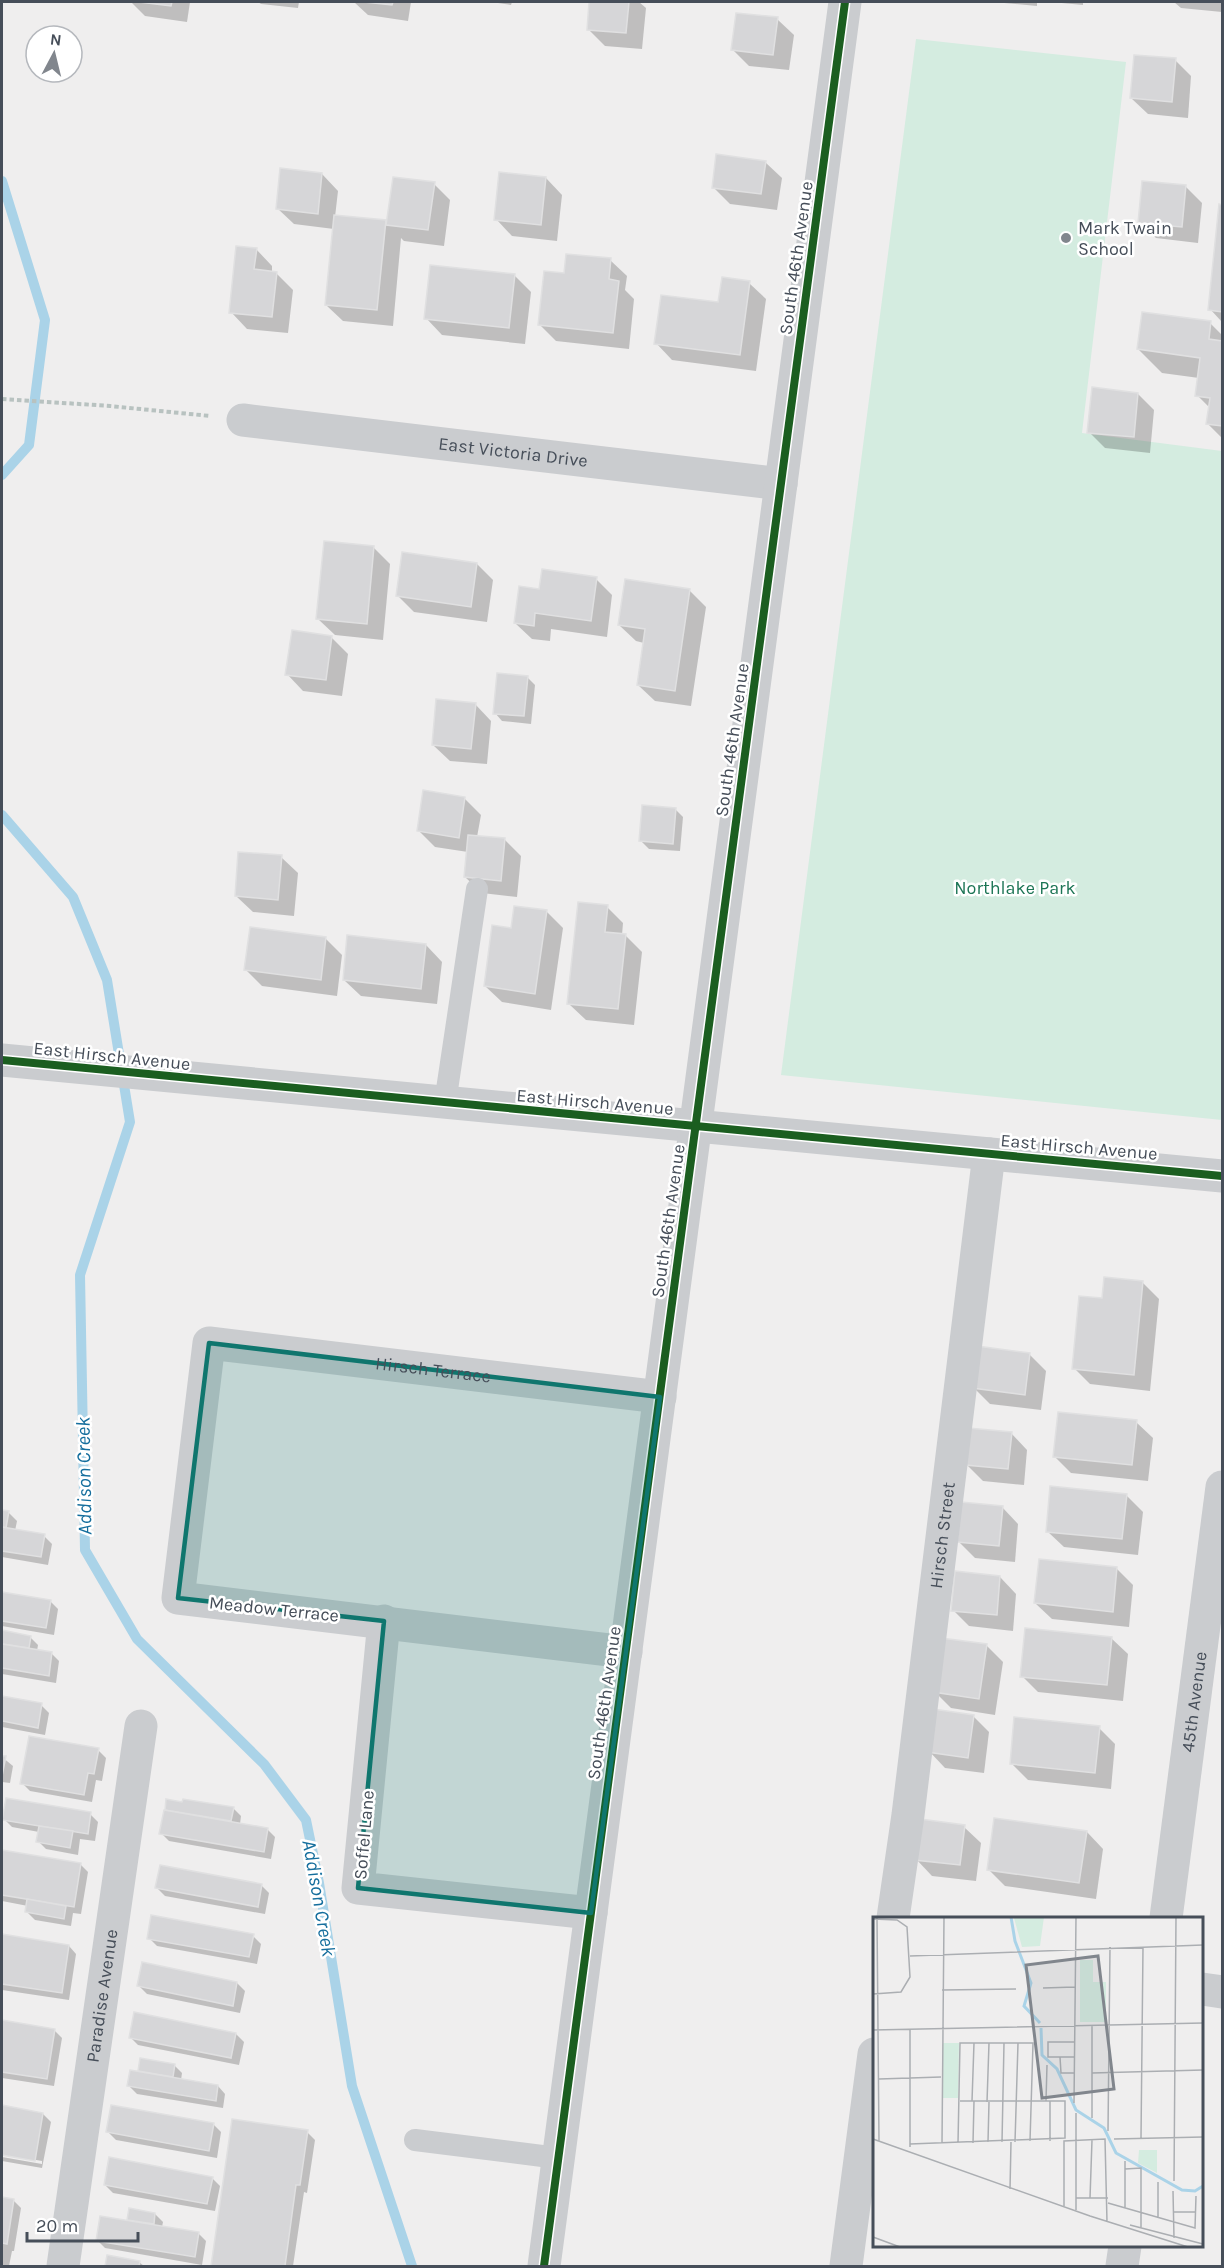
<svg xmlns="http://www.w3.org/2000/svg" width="1224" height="2268" font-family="Karla,sans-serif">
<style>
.green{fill:#d4ece0}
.shadow{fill:#0003}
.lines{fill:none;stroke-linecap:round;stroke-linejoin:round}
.stream{stroke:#aad3e8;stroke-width:10}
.building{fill:#d6d6d8;stroke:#e0e0e1;stroke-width:1.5}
.path{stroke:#b8c2c0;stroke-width:4;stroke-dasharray:4.5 3;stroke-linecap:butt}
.service{stroke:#cacccf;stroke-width:22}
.minor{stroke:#cacccf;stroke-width:33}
.cycleway-casing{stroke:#fff;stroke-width:11}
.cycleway{stroke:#1b5e20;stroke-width:8}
.marked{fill:#0f766e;fill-opacity:0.2;stroke:#0f766e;stroke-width:4.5;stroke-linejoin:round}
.poi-dot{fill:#81868d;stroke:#fff;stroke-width:2}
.labels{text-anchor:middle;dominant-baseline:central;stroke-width:5;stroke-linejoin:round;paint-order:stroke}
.poi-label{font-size:18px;fill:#464e59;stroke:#fff;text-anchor:start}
.street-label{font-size:18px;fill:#464e59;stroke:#fff}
.park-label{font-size:18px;fill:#1c7555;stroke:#fff}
.water-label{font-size:20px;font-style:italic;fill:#156e9d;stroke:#fff}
.inset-river{fill:none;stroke:#aad3e8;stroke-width:3}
.inset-road{fill:none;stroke:#abaeb2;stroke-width:1.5}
.view{fill:#81868d;fill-opacity:0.15;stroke:#81868d;stroke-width:3}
.inset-edge{fill:none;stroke:#464e59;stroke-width:3}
</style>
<rect width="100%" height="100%" fill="#efeeee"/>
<polygon class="green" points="916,39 1126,62 1082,433 1222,451 1222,1120 781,1075"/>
<g class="shadow">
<polygon points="131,2 190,2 187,22 145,16"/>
<polygon points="258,2 299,2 298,8 261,4"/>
<polygon points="354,2 411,2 408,21 368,15"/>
<polygon points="491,2 512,2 511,5"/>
<polygon points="591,2 639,2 646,8 642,49 605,46 588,29"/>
<polygon points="993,2 1037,2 1037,6"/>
<polygon points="1051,2 1083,2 1083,5"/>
<polygon points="1174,2 1222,2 1222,12 1181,8"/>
<polygon points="777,19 794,35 789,70 749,66 733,50"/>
<polygon points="1175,60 1191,76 1188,118 1148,114 1131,98"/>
<polygon points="765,162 782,178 777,210 730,204 713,187"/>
<polygon points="322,174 338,191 335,217 385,222 388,225 434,184 450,200 444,246 404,241 401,238 393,326 343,321 326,305 334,229 294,224 277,208"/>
<polygon points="546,178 562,195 557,241 512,236 496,219"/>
<polygon points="1186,187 1202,203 1198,243 1156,238 1139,222"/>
<polygon points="1221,206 1222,206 1222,322 1210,309"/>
<polygon points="256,249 272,266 272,273 276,273 293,290 288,333 247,329 231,312"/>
<polygon points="610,260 627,276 625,290 634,299 629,349 556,341 540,325"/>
<polygon points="515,276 531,292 525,344 442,335 426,318"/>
<polygon points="749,283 766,299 756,371 672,360 656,343"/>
<polygon points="1210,323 1222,335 1222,438 1208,424 1210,408 1197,395 1199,378 1162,373 1138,349"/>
<polygon points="1138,394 1154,410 1150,453 1105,448 1089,432"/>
<polygon points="374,548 390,564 383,640 335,635 318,619"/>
<polygon points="477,564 493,580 487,622 414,612 398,596"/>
<polygon points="596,579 612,595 607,637 551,629 550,641 532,639 515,623 540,591"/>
<polygon points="689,590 706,607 691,706 655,701 638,685 644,643 636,641 619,625"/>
<polygon points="331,637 348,654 342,696 303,691 287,674"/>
<polygon points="527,677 535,685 531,724 502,721 495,713"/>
<polygon points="475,704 491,721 487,764 450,761 433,745"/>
<polygon points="464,798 481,815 477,837 505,840 521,856 517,897 482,893 465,877 468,852 435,847 419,831"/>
<polygon points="675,809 683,817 680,851 649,849 641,841"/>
<polygon points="281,857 298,873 294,916 253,912 236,896"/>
<polygon points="607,907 623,923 622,935 625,935 642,952 634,1025 586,1020 569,1004"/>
<polygon points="547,912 563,928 551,1010 502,1002 485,986"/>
<polygon points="326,939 342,955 337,996 262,986 246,970"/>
<polygon points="426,945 442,962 437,1004 361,996 344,980"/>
<polygon points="1142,1282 1159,1299 1150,1391 1090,1384 1074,1368 1103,1300"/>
<polygon points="1029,1354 1046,1371 1041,1410 990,1404 974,1388"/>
<polygon points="1136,1422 1153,1438 1148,1481 1071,1473 1054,1456"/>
<polygon points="1011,1433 1027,1450 1024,1485 983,1481 967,1465"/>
<polygon points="1126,1495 1143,1512 1138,1555 1064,1547 1047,1531"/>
<polygon points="1002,1507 1018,1524 1015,1562 975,1558 958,1541"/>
<polygon points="2,1511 9,1513 17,1521 15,1531 44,1536 52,1544 48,1565 2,1557"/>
<polygon points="1117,1569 1133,1585 1129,1627 1052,1619 1035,1603"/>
<polygon points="1000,1577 1016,1594 1013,1631 969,1626 953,1610"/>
<polygon points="2,1593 50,1601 58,1609 54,1635 2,1626"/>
<polygon points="4,1632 30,1637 38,1645 37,1651 51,1653 59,1661 56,1683 2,1674"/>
<polygon points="1111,1638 1128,1654 1123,1701 1038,1692 1022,1676"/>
<polygon points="987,1646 1003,1662 995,1715 951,1708 935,1692"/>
<polygon points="2,1697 41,1705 49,1713 45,1735 2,1727"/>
<polygon points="973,1716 989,1732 984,1773 945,1768 929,1751"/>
<polygon points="1099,1728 1115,1744 1111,1789 1028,1780 1011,1763"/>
<polygon points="98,1750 106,1758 102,1781 96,1780 92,1802 30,1791 22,1783"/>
<polygon points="2,1757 13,1766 10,1783 2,1782"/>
<polygon points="168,1801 233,1808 241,1816 240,1824 267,1829 275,1837 271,1859 169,1841 161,1833"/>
<polygon points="90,1814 98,1822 95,1841 80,1839 78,1855 46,1849 38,1841 39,1832 12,1827 4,1819"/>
<polygon points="964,1827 981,1843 976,1881 932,1876 916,1859"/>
<polygon points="1087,1832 1103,1849 1096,1899 1005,1886 988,1869"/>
<polygon points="2,1851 80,1864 88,1872 81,1914 73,1913 71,1926 35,1920 27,1912 28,1906 2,1901"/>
<polygon points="261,1885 269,1893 265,1914 165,1896 157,1888"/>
<polygon points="2,1936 69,1946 76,1954 69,2000 2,1990"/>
<polygon points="253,1936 261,1944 257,1964 157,1946 149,1938"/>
<polygon points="237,1983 245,1991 240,2013 147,1994 139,1986"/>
<polygon points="2,2022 54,2030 62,2038 54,2086 2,2078"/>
<polygon points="236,2034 244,2042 239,2065 138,2045 130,2037"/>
<polygon points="141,2060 174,2065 182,2073 181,2080 218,2086 225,2094 223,2108 137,2094 129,2086 139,2073"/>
<polygon points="2,2107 43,2114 51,2122 42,2168 2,2161 2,2157 42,2164 42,2161 2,2154"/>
<polygon points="233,2121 307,2132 315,2140 307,2193 304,2192 293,2266 212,2266"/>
<polygon points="213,2124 221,2132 217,2158 116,2140 108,2132"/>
<polygon points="212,2178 220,2186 215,2211 113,2193 105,2185"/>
<polygon points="2,2199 13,2200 21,2208 14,2251 12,2251 9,2266 2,2265"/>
<polygon points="131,2210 155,2214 163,2222 162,2227 198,2233 206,2241 202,2265 105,2248 97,2240 129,2222"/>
<polygon points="108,2257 139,2262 144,2266 106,2266"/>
</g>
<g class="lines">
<g class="stream">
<polyline points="2,181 45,320 29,445 2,475"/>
<polyline points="2,815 73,897 107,980 130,1122 80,1275 85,1550 137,1639 264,1764 306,1820 319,1883 352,2086 412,2266"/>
</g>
</g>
<g class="building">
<polygon points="139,2 172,2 171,6"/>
<polygon points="364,2 393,2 392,5"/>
<polygon points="589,2 629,2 626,33 587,30"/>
<polygon points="736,13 778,17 773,55 731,50"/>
<polygon points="1134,55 1176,58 1172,102 1130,98"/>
<polygon points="716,154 766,161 761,194 712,188"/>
<polygon points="280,168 322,173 318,214 276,209"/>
<polygon points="499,172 546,177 541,225 494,220"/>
<polygon points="393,177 435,182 428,230 386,225"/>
<polygon points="1142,181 1186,185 1182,227 1138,223"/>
<polygon points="1219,204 1222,205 1222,312 1208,310"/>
<polygon points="334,215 386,220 377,310 325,305"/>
<polygon points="236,246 257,248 254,269 277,272 272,317 229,313"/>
<polygon points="566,254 611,258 609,279 619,281 613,333 538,325 544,271 564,273"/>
<polygon points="430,265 515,274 509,328 424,319"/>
<polygon points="722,277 750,281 740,355 654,344 661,295 718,302"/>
<polygon points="1142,312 1211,321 1209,339 1222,341 1222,426 1206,424 1210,398 1195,396 1200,358 1137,349"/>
<polygon points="1092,387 1138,393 1134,437 1087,433"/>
<polygon points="324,541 374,546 367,624 316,619"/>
<polygon points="402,552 477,563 471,607 396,596"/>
<polygon points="542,569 597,577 591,621 535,613 534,626 514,623 519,586 539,589"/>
<polygon points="625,579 690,589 675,691 637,685 645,629 618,625"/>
<polygon points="292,630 332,636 326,680 285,675"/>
<polygon points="497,673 528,676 524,716 493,714"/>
<polygon points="436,699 476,703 471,749 432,745"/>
<polygon points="423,790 465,797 459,838 417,831"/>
<polygon points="642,805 676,808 673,844 639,841"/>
<polygon points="468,835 505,838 501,881 464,877"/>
<polygon points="238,852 282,855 278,900 235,896"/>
<polygon points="578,902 608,905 605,932 626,934 618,1009 567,1004"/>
<polygon points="514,906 547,910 535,994 484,986 492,925 511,928"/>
<polygon points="250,927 326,937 321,980 244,970"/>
<polygon points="347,935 426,944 421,989 343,980"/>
<polygon points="1104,1277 1143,1281 1134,1375 1072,1369 1079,1296 1102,1298"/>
<polygon points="977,1346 1030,1353 1025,1395 972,1388"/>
<polygon points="1058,1412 1137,1420 1132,1465 1053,1457"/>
<polygon points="968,1428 1012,1432 1008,1469 965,1465"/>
<polygon points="1050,1486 1127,1494 1122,1539 1046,1532"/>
<polygon points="961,1502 1003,1506 999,1546 957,1542"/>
<polygon points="2,1510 9,1511 6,1528 2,1527"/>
<polygon points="2,1527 45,1534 41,1557 2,1551"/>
<polygon points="1039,1559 1117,1567 1113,1612 1034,1603"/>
<polygon points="955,1571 1000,1576 997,1615 951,1611"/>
<polygon points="2,1592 51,1600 46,1628 2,1621"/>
<polygon points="1025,1628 1112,1637 1107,1685 1020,1677"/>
<polygon points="2,1630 31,1636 29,1648 2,1644"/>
<polygon points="941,1638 987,1644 979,1699 933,1692"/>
<polygon points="2,1644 52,1652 49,1676 2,1668"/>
<polygon points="2,1696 42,1703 38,1728 2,1721"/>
<polygon points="933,1709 974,1715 968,1758 927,1752"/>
<polygon points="1014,1717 1100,1726 1095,1773 1010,1764"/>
<polygon points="29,1736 99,1748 94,1774 88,1773 84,1795 20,1784"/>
<polygon points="2,1756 6,1756 2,1776"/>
<polygon points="6,1798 91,1812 88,1834 2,1820"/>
<polygon points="166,1799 182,1802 183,1799 234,1807 231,1821 165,1810"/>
<polygon points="164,1810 268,1828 264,1852 159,1834"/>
<polygon points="994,1818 1087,1831 1079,1883 987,1870"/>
<polygon points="920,1819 965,1825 960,1865 914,1860"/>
<polygon points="39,1826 73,1831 70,1848 36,1842"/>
<polygon points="2,1850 81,1863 74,1907 2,1895"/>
<polygon points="160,1865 262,1884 258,1907 155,1888"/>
<polygon points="27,1899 66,1906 64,1919 25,1912"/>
<polygon points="151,1915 254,1934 249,1957 147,1939"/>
<polygon points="2,1934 69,1945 62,1993 2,1984"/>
<polygon points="142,1962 237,1982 233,2006 137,1986"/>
<polygon points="134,2012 236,2033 231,2058 129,2038"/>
<polygon points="2,2020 55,2029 47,2079 2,2072"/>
<polygon points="140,2058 175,2064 173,2077 138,2071"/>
<polygon points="130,2070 218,2085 216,2101 127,2086"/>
<polygon points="2,2105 43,2113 35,2161 2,2155"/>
<polygon points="111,2105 214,2123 209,2151 106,2132"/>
<polygon points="232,2119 308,2130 300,2185 296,2185 285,2266 211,2266"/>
<polygon points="109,2157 213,2177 207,2204 104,2185"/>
<polygon points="2,2197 14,2199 7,2244 2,2243"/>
<polygon points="129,2208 155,2213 154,2224 127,2220"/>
<polygon points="100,2216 199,2232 195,2257 96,2241"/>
<polygon points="107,2255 140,2261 139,2266 105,2266"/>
</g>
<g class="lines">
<polyline class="path" points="2,399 110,406 210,416"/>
<g class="service">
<polyline points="445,1103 477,889"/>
<polyline points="415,2140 558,2158"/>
</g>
<g class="minor">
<path id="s1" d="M243,420l538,64"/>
<polyline points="2,1060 1222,1176"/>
<polyline points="384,1621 358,1888 591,1913"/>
<path id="s2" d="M626,1652l-448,-54 31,-255 451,54"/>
<path id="s3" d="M893,1918l15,-103 81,-661"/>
<path id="s4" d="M1166,1918l56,-431"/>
<polyline points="1202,1989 1222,1992"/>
<path id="s5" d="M63,2266l78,-540"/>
<polyline points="544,2266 845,2"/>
<polyline points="846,2266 874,2054"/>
<polyline points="1122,2266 1125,2246"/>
</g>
<defs>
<g id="cycleway">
<polyline points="2,1060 1222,1176"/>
<polyline points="544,2266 845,2"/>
</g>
</defs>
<use href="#cycleway" class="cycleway-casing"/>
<use href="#cycleway" class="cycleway"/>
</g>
<path class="marked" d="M209,1343l451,54 -69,516 -233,-25 26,-267 -206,-23z"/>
<circle class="poi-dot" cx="1066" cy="238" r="6"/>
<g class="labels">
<g class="poi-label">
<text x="1078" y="228">Mark Twain<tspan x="1078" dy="21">School</tspan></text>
</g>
<g class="street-label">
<text transform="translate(796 258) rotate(-82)">South 46th Avenue</text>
<text stroke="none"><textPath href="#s1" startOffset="272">East Victoria Drive</textPath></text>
<text transform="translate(732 740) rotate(-82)">South 46th Avenue</text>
<text transform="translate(112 1056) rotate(6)">East Hirsch Avenue</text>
<text transform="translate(595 1102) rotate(5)">East Hirsch Avenue</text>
<text transform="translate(1079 1147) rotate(5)">East Hirsch Avenue</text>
<text transform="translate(668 1221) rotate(-82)">South 46th Avenue</text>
<text stroke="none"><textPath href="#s2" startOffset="934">Hirsch Terrace</textPath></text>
<text stroke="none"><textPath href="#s3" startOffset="386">Hirsch Street</textPath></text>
<text transform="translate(274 1609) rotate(6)">Meadow Terrace</text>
<text transform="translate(604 1703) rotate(-82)">South 46th Avenue</text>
<text stroke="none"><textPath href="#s4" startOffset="218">45th Avenue</textPath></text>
<text transform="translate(364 1835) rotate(-85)">Soffel Lane</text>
<text stroke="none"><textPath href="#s5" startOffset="273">Paradise Avenue</textPath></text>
</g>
<g class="park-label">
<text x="1015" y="888">Northlake Park</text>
</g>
<g class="water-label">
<text transform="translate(84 1476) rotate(-91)">Addison Creek</text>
<text transform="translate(319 1898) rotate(80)">Addison Creek</text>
</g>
</g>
<g transform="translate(873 1917)">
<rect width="330" height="330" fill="#efeeee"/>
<path d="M171,0l-4,29 -18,1 -8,-29zM207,43h13v22h13v40h-26zM70,126h16l-1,55h-16zM266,233h18v23l-19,-10z" fill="#d4ece0"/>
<path class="inset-river" d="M138,0l4,24 16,42 -7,23 16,17M168,111l1,27 15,14 19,41 28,18 12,25 66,37 13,1 8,-5"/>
<path class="inset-road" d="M4,0l2,224M0,2l24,1 10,7 3,50 -9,15 -28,2M37,39l293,-11M170,71l32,-1M69,73l74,-1M0,113l330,-7M187,140l1,16h14M202,140h-27v-15h27M219,156l111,-3M6,162l62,-2M99,184l2,-58M173,184l1,-36M114,185l2,-59M201,186l2,-186M219,201v-93M235,214l2,-184M268,221l2,-191M0,222l217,77 98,31M241,222l89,-2M177,224v-40M115,225l1,-40M129,225l2,-99M142,225l3,-99M69,226l2,-226M85,226l2,-100h73l-3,98M100,226l1,-42M37,227l155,-6v-37h-105M37,230v-118M252,244v47M252,252l16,-1v60M301,264l2,-264M285,265v36M137,272l1,-47M300,274l1,47M203,281h32M217,281l2,-58M235,286l87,25 1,-32M191,289v-65l41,-2 2,83M203,293v-97M301,295h21M257,308l73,19M0,320l27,10"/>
<path class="view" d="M225,39l16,133 -72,9 -16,-133z"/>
<rect width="330" height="330" class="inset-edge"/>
</g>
<rect width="1224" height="2268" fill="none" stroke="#464e59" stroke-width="6"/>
<g transform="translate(54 54) rotate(7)"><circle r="28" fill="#ffffff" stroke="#b5b8bd" stroke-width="1.5"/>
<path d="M0-4.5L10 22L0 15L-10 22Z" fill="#81868d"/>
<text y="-9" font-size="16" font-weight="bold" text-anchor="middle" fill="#464e59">N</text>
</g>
<path d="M27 2232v9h111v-9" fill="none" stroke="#464e59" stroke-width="3"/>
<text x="36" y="2232" font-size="18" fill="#464e59" stroke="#ffffff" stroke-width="4.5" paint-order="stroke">20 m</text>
</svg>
